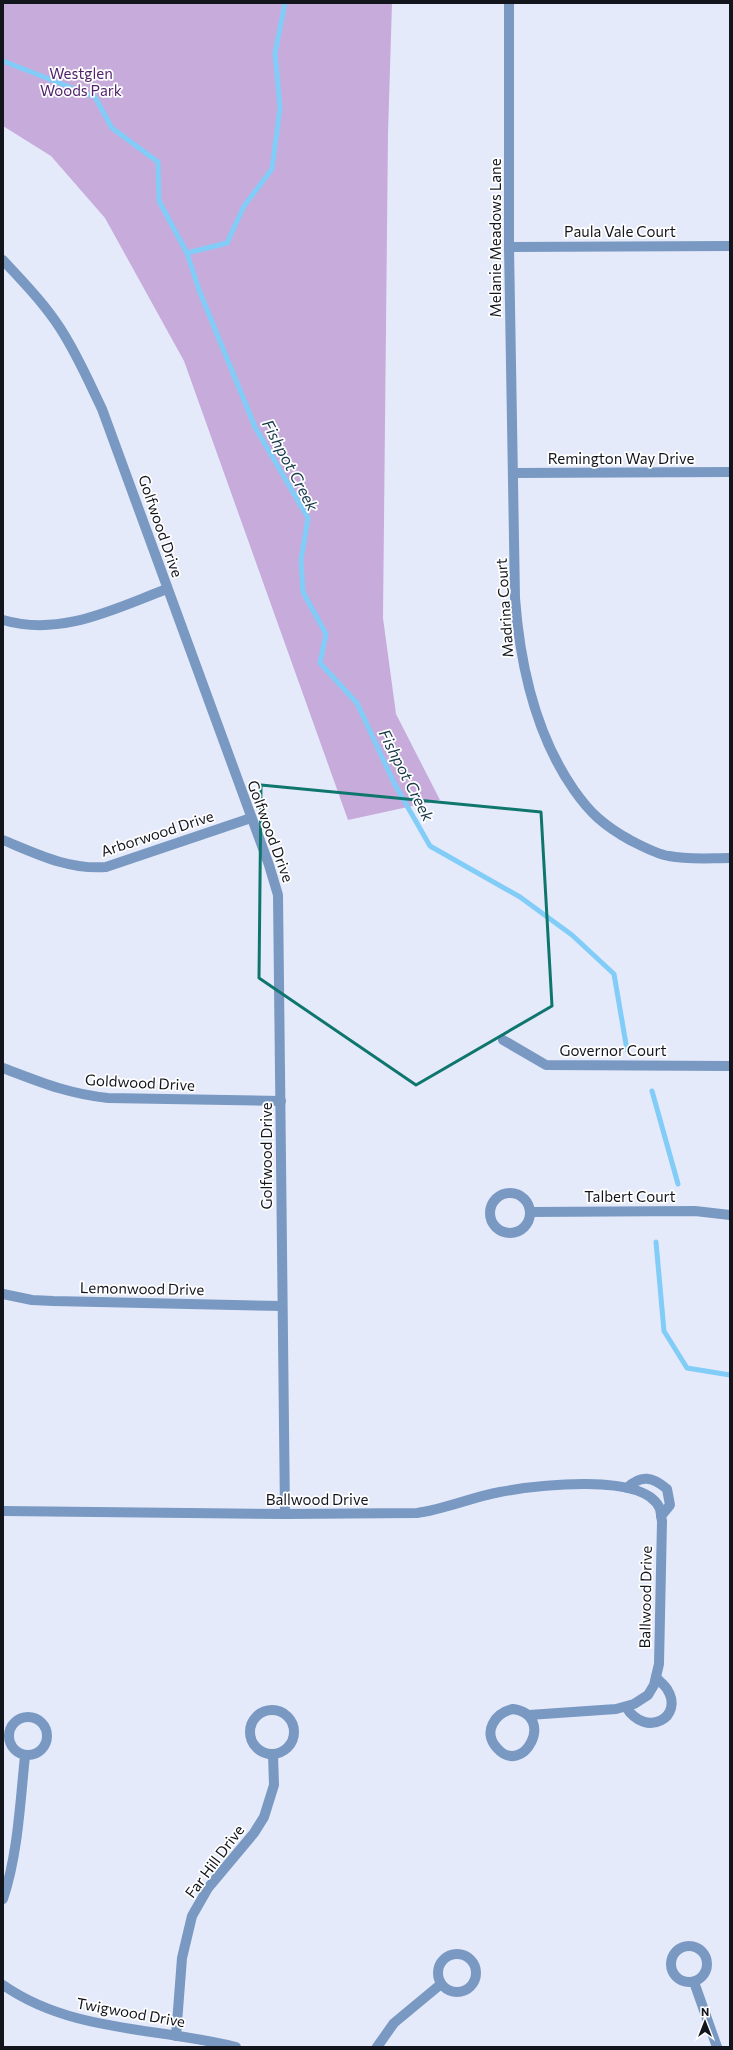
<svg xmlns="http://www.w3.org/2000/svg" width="733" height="2050" font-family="Commissioner,sans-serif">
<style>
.green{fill:#c7abdb}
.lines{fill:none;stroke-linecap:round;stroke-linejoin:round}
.stream{stroke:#82ccf8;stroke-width:5}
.minor{stroke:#7999c2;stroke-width:10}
.marked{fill:none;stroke:#0f766e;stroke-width:3;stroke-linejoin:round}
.labels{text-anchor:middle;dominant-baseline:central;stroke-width:3.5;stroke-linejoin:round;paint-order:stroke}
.park-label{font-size:15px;fill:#52236d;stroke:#fff}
.street-label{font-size:15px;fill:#13151c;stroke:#fff}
.water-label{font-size:16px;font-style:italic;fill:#18394c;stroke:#fff}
</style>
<rect width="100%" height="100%" fill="#e5eafb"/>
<polygon class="green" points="3,3 392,3 388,134 383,618 396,714 440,800 348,820 184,361 105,218 51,156 3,126"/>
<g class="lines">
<g class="stream">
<polyline points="3,61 95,97 112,128 158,162 159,201 187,253 199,290 255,427 308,518 301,560 303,592 326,634 320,663 357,703 394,783 430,846 520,897 572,935 614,974 627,1050"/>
<polyline points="187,253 227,243 244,206 272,169 280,108 275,53 285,3"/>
<polyline points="652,1091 678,1184"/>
<polyline points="656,1242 664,1331 687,1368 730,1375"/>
</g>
<g class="minor">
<path d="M509,3v244l6,351c5,67 20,136 59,192 7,10 15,20 24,28 9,8 21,16 32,22 12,6 26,14 39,16 20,4 41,2 61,2"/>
<polyline points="509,247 730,246"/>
<path d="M3,260c20,22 41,43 57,68 17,26 29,54 42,81l167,456 9,30 7,619"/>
<polyline points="513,473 730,472"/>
<path d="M3,620c58,17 110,-11 164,-31"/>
<path d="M3,840c34,14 66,30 103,27l145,-49"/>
<polyline points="503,1040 546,1065 730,1066"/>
<path d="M3,1068c37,14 65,26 105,30l173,3"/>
<circle cx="510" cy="1213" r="20"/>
<polyline points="530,1212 695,1211 730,1215"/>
<polyline points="3,1294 32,1300 53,1301 282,1306"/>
<path d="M627,1488c14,-14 26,-11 40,1l3,16 -9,11"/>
<path d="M3,1511l282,3 132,-1c29,-4 55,-16 83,-21 32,-6 145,-21 160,17 1,4 1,8 2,12l-3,143 -5,21 -6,10 -14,9 -18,5 -87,6"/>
<path d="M626,1707c20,32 59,10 41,-18 -3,-5 -8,-8 -11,-12"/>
<path d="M513,1709c44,6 10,69 -16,39 -15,-16 -2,-35 16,-39z"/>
<circle cx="272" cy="1732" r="22"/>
<circle cx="28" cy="1736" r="19"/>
<path d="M3,1899c15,-45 17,-96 22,-143"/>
<circle cx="689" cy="1964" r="18"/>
<circle cx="457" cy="1973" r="19"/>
<polyline points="694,1982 717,2047"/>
<path d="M3,1985c69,48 154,42 233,62"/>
<polyline points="176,2036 182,1958 192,1916 208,1888 254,1833 264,1817 274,1785 273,1754"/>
<polyline points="377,2047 394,2023 441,1984"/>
</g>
</g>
<path class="marked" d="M261,785l280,27 11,194 -136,79 -157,-107z"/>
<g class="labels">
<g class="park-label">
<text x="81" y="73">Westglen<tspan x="81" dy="17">Woods Park</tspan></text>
</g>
<g class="street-label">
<text x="620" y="231">Paula Vale Court</text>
<text transform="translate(495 238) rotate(-90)">Melanie Meadows Lane</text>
<text x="621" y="458">Remington Way Drive</text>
<text transform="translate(161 526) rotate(71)">Golfwood Drive</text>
<text transform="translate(504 608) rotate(-94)">Madrina Court</text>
<text transform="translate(271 831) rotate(70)">Golfwood Drive</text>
<text transform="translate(157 833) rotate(-18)">Arborwood Drive</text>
<text x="613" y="1050">Governor Court</text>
<text transform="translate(140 1082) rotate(3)">Goldwood Drive</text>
<text transform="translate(266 1156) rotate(-90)">Golfwood Drive</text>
<text x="630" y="1196">Talbert Court</text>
<text transform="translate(142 1288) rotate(1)">Lemonwood Drive</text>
<text x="317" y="1499">Ballwood Drive</text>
<text transform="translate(645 1597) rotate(-89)">Ballwood Drive</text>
<text transform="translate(214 1861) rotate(-53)">Far Hill Drive</text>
<text transform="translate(131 2012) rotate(10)">Twigwood Drive</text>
</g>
<g class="water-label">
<text transform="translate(291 465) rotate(62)">Fishpot Creek</text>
<text transform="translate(407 775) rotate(63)">Fishpot Creek</text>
</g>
</g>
<rect width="733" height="2050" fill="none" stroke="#13151c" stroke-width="8"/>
<g transform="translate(705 2022)" stroke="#ffffff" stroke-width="3" paint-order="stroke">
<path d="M0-3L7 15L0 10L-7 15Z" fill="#13151c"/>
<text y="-6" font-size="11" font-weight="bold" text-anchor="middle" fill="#13151c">N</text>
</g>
</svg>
